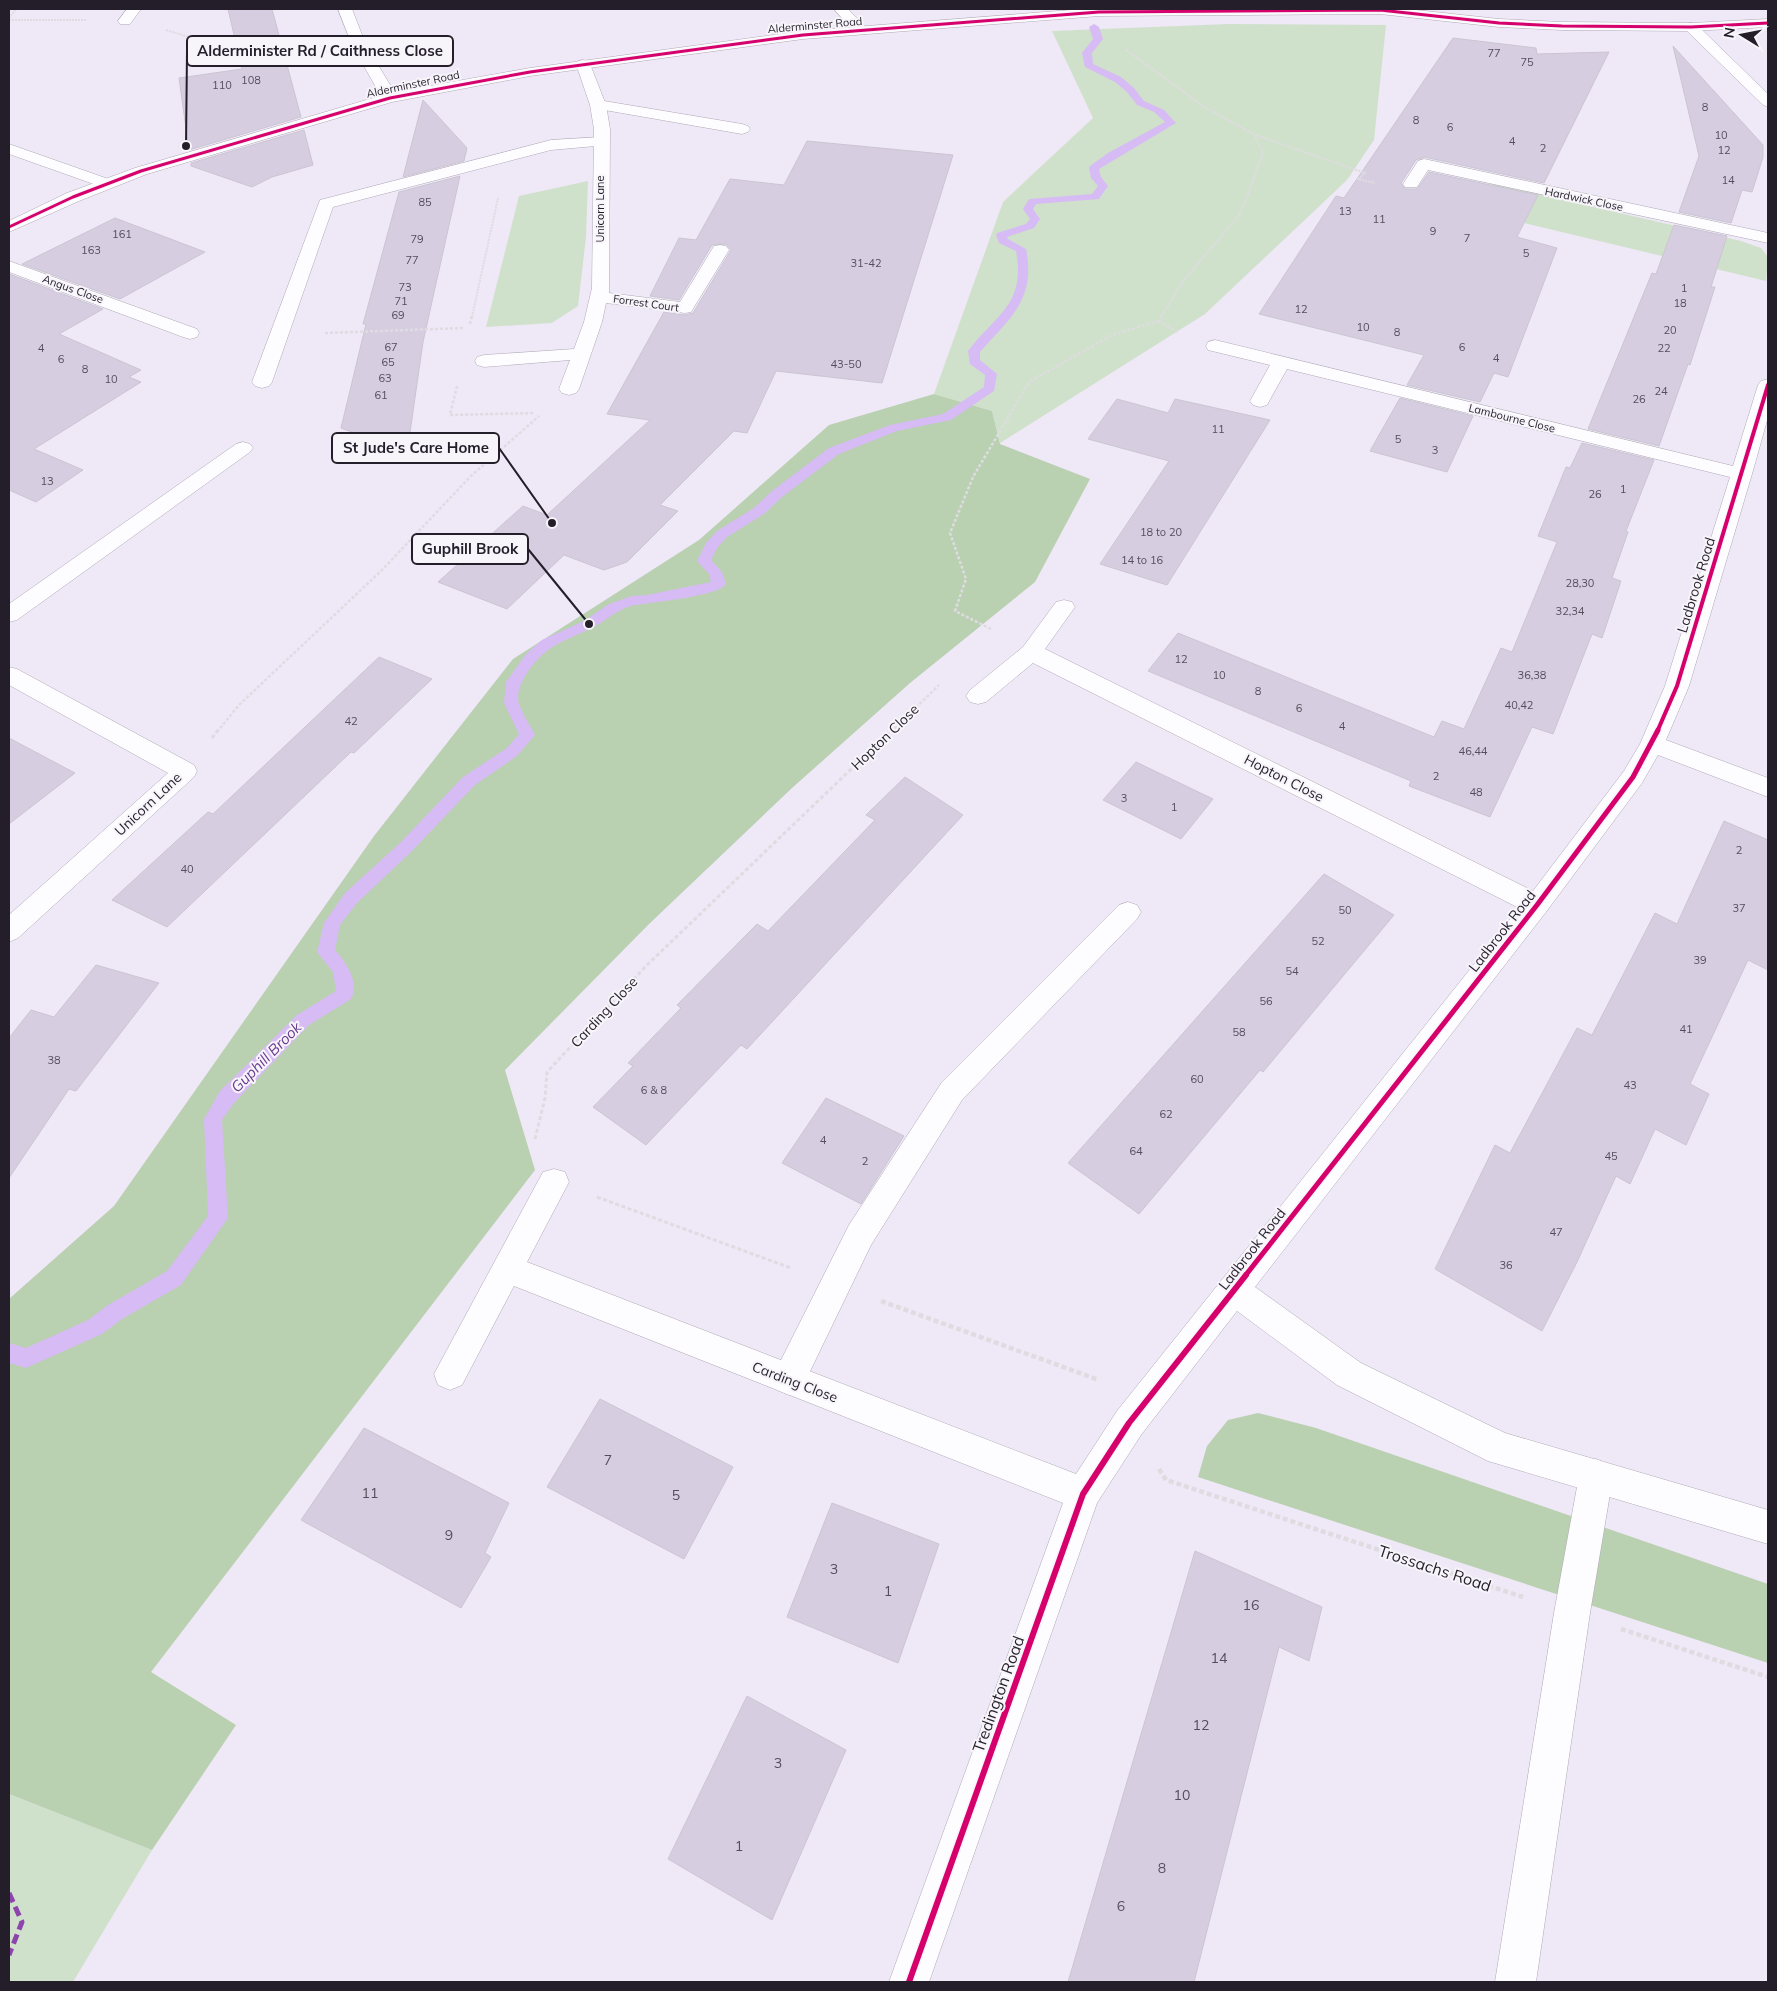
<svg xmlns="http://www.w3.org/2000/svg" width="1777" height="1991" font-family="Mulish,sans-serif">
<style>
.green{fill:#d0e1cb}
.forest{fill:#b9d0b1}
.lines{fill:none;stroke-linecap:round;stroke-linejoin:round}
.stream{fill:#d7bbf4;fill-rule:evenodd}
.building{fill:#d6cee0;stroke:#cbc5d2}
.lane-casing{stroke:#afa9b6;stroke-width:1}
.street-casing{stroke:#afa9b6;stroke-width:1}
.secondary-casing{stroke:#afa9b6;stroke-width:1}
.path-far3{stroke:#dedce1;stroke-width:2;stroke-dasharray:2 1;stroke-linecap:butt}
.path-far2{stroke:#dedce1;stroke-width:2.5;stroke-dasharray:3 2;stroke-linecap:butt}
.path-far1{stroke:#dedce1;stroke-width:3;stroke-dasharray:4 2.5;stroke-linecap:butt}
.path{stroke:#dedce1;stroke-width:4.5;stroke-dasharray:5 3;stroke-linecap:butt}
.lane{fill:#fdfcfe;fill-rule:evenodd}
.street{fill:#fdfcfe;fill-rule:evenodd}
.secondary{fill:#fdfcfe;fill-rule:evenodd}
.quiet{stroke:#8e44ad;stroke-width:5;stroke-dasharray:10 5;stroke-linecap:butt}
.cycleway-far3-casing{stroke:#f7f4fa;stroke-width:5}
.cycleway-far2-casing{stroke:#f7f4fa;stroke-width:6}
.cycleway-far1-casing{stroke:#f7f4fa;stroke-width:8}
.cycleway-casing{stroke:#f7f4fa;stroke-width:9}
.cycleway-far3{stroke:#d6006c;stroke-width:3}
.cycleway-far2{stroke:#d6006c;stroke-width:4}
.cycleway-far1{stroke:#d6006c;stroke-width:5}
.cycleway{stroke:#d6006c;stroke-width:6}
.labels{text-anchor:middle;dominant-baseline:central;stroke-width:4;stroke-linejoin:round;paint-order:stroke}
.far-street-label{font-size:11px;fill:#241e2a;stroke:#f7f4fa}
.number-label{font-size:11px;fill:#544e5c}
.street-label{font-size:14px;fill:#241e2a;stroke:#f7f4fa}
.near-number-label{font-size:14px;fill:#544e5c}
.water-label{font-size:15px;font-style:italic;fill:#6a3b91;stroke:#f7f4fa}
.near-street-label{font-size:16px;fill:#241e2a;stroke:#f7f4fa}
.leader{fill:none;stroke:#241e2a;stroke-width:2}
.callout-dot{fill:#241e2a;stroke:#f7f4fa;stroke-width:2}
.callout{fill:#f7f4fa;stroke:#241e2a;stroke-width:2}
.callout-label{font-size:15px;text-anchor:middle;font-weight:bold;fill:#241e2a}
</style>
<rect width="100%" height="100%" fill="#efe8f7"/>
<g class="green">
<polygon points="1229,24 1386,25 1374,140 1347,180 1205,314 1000,443 992,411 934,394 1003,202 1093,118 1052,31"/>
<polygon points="588,181 586,237 578,306 552,323 486,327 519,196"/>
<polygon points="1468,183 1498,185 1741,241 1761,248 1768,257 1766,281 1441,203"/>
<polygon points="9,1794 152,1850 73,1982 9,1982"/>
</g>
<g class="forest">
<polygon points="934,394 992,411 1000,444 1090,479 1035,582 910,683 792,788 649,924 505,1070 535,1170 151,1672 236,1725 152,1850 9,1794 9,1299 114,1206 374,836 513,659 699,540 829,425"/>
<polygon points="1258,1413 1316,1428 1768,1584 1768,1663 1198,1477 1207,1446 1228,1420"/>
</g>
<g class="lines">
<path class="stream" d="M1094,24l5,3 4,12 -11,14 1,11 28,13 13,11 10,13 20,9 12,13 -77,46 2,8 7,9 -9,13 -63,5 -3,5 7,10 -6,9 -27,9 1,2 18,10c10,50 -15,68 -46,103v8l17,14 -3,17 -43,29 -54,11 -58,23 -57,43 -18,17 -37,23 -10,11 -6,12 11,12 4,12c-8,13 -77,18 -95,22 -15,4 -25,15 -39,22 -13,6 -26,11 -38,18 -16,9 -41,39 -35,58 4,11 11,21 16,31l-18,21 -42,29 -63,66 -55,52 -17,22 -5,25c11,12 25,33 16,49l-42,26 -75,78 -12,17 6,98 -47,67 -59,34 -20,15 -76,34 -17,-5v-20l17,5 62,-28 20,-15 59,-34 41,-55 -4,-97 16,-28 77,-76 39,-24 -3,-19 -16,-20 7,-29 21,-30 55,-50 63,-66 44,-29 12,-14 -15,-31 2,-21 20,-28 16,-14 42,-19 25,-17 23,-8 15,-1 64,-13 -2,-8 -12,-13 9,-18 11,-12 37,-23 18,-17 57,-43 61,-23 53,-11 41,-27 1,-12 -15,-11 -2,-13c28,-37 58,-46 48,-100l-17,-8 -3,-8 1,-2 29,-9 4,-5 -7,-10 6,-10 63,-5 6,-8 -7,-8 -2,-10 1,-2 18,-13 57,-31 -11,-10 -17,-7 -10,-13 -12,-10 -30,-15 -3,-14 11,-14 -4,-12z"/>
</g>
<g class="building">
<polygon points="228,9 272,9 301,117 189,150 179,78 242,69"/>
<polygon points="1453,38 1536,48 1537,54 1609,52 1544,183 1424,157 1416,160 1401,183 1405,189 1417,189 1429,172 1538,195 1517,237 1557,248 1508,377 1494,373 1480,402 1407,385 1424,355 1259,314 1336,196 1344,198"/>
<polygon points="1673,46 1763,145 1763,157 1752,192 1742,190 1731,223 1679,212 1699,156"/>
<polygon points="423,100 467,148 464,161 403,177"/>
<polygon points="304,130 313,165 272,177 252,187 191,166 191,163"/>
<polygon points="807,141 953,155 882,383 776,371 747,433 734,431 660,505 678,511 627,562 604,570 564,555 507,609 438,582 523,506 547,515 650,420 607,414 664,312 685,315 693,313 731,250 726,244 712,245 679,300 650,296 679,238 696,240 730,179 784,185"/>
<polygon points="460,176 423,342 407,453 341,428 366,324 363,324 399,192"/>
<polygon points="115,218 205,252 120,299 22,264"/>
<polygon points="1674,225 1727,236 1711,287 1715,287 1690,365 1688,364 1659,446 1588,429 1652,273 1656,274"/>
<polygon points="9,274 103,309 59,334 141,370 129,377 141,382 34,449 83,470 36,502 9,490"/>
<polygon points="1400,398 1473,416 1447,472 1370,451"/>
<polygon points="1117,399 1168,413 1175,399 1270,420 1167,585 1100,564 1169,461 1088,439"/>
<polygon points="1582,443 1654,460 1626,531 1628,532 1612,578 1621,581 1602,638 1592,634 1553,734 1532,727 1490,817 1409,786 1411,781 1148,671 1178,633 1434,737 1442,721 1464,729 1501,648 1512,652 1557,542 1538,536 1566,467 1570,468"/>
<polygon points="379,657 432,679 354,753 351,752 167,927 112,900 208,812 213,814"/>
<polygon points="9,738 75,773 9,824"/>
<polygon points="1136,762 1213,799 1181,839 1103,800"/>
<polygon points="905,777 963,815 747,1049 741,1045 646,1145 593,1107 633,1066 628,1063 681,1008 677,1005 757,924 768,931 875,820 866,815"/>
<polygon points="1724,821 1768,840 1768,970 1748,960 1690,1084 1709,1094 1686,1145 1655,1129 1630,1184 1616,1176 1577,1262 1542,1331 1435,1269 1495,1145 1510,1153 1577,1028 1592,1035 1655,913 1677,924"/>
<polygon points="1324,874 1394,915 1263,1072 1260,1070 1139,1214 1068,1163"/>
<polygon points="96,965 159,983 76,1091 69,1089 9,1178 9,1038 31,1010 54,1017"/>
<polygon points="826,1098 904,1136 861,1204 782,1163"/>
<polygon points="600,1399 733,1467 684,1559 547,1487"/>
<polygon points="364,1428 509,1503 485,1553 491,1557 461,1608 301,1520"/>
<polygon points="832,1503 939,1544 898,1663 787,1617"/>
<polygon points="1195,1551 1322,1607 1309,1661 1279,1647 1194,1982 1068,1982"/>
<polygon points="747,1696 846,1750 772,1920 668,1859"/>
</g>
<g class="lines">
<defs>
<g id="lane">
<polygon points="127,9 141,9 130,24 120,24 118,21"/>
<polygon points="598,100 742,124 748,126 750,129 748,132 742,134 593,108 590,105 593,102"/>
<polygon points="601,137 607,139 609,142 607,145 551,150 333,207 272,382 269,386 262,388 255,386 252,382 320,200 551,140"/>
<polygon points="1128,902 1137,905 1141,912 1137,919 962,1100 871,1245 801,1390 789,1395 777,1390 773,1379 777,1368 849,1225 942,1082 1119,905"/>
<polygon points="1596,1459 1608,1464 1613,1476 1590,1613 1536,1982 1495,1982 1554,1613 1579,1476 1584,1464"/>
</g>
<g id="street">
<polygon points="338,9 352,9 366,45 398,98 395,101 385,101 382,98 352,45"/>
<polygon points="834,9 848,9 866,28 868,31 866,34 856,34"/>
<polygon points="1691,23 1696,24 1768,94 1768,107 1763,105 1686,30 1684,27 1686,24"/>
<polygon points="583,60 588,61 590,64 606,105 610,129 609,293 680,302 714,246 720,245 726,246 729,250 691,312 685,313 606,303 602,322 579,389 576,393 569,395 562,393 559,389 570,360 484,367 477,365 475,361 477,357 484,355 574,349 584,322 592,288 594,129 590,105 576,64 578,61"/>
<polygon points="9,144 114,181 116,184 114,187 102,187 9,154"/>
<polygon points="1424,159 1768,233 1768,243 1428,170 1417,187 1405,187 1403,184 1418,161"/>
<polygon points="9,261 197,329 199,333 197,337 190,339 183,337 9,272"/>
<polygon points="1215,340 1733,466 1758,385 1761,381 1768,379 1768,417 1752,474 1689,686 1666,740 1768,778 1768,797 1658,755 1642,783 1546,912 1255,1287 1361,1363 1505,1433 1768,1510 1768,1544 1488,1461 1337,1385 1237,1311 1141,1435 1097,1503 929,1982 889,1982 1063,1503 514,1286 462,1385 450,1390 438,1385 434,1374 543,1172 554,1169 565,1172 569,1182 527,1262 1076,1474 1117,1411 1519,908 1033,663 986,702 978,704 970,702 966,696 970,690 1023,647 1056,602 1064,600 1072,602 1075,607 1045,649 1533,891 1624,771 1640,744 1665,686 1730,477 1287,369 1267,405 1260,407 1253,405 1250,401 1270,365 1208,350 1206,346 1208,342"/>
<polygon points="243,442 250,444 253,448 250,452 17,620 9,622 9,604 236,444"/>
<polygon points="9,667 17,669 194,765 197,771 194,777 18,938 9,942 9,915 168,773 9,685"/>
</g>
<polygon id="secondary" points="1084,9 1407,9 1499,19 1562,22 1691,23 1768,19 1768,27 1691,31 1562,30 1499,27 1380,14 1099,16 803,39 530,76 392,102 147,174 79,201 9,232 9,221 67,193 135,168 390,93 530,68 803,31"/>
</defs>
<use href="#lane" class="lane-casing"/>
<use href="#street" class="street-casing"/>
<use href="#secondary" class="secondary-casing"/>
<g class="path-far3">
<polyline points="9,18 16,9"/>
<polyline points="9,20 86,20"/>
<polyline points="166,30 189,37 318,50"/>
<polyline points="1126,50 1203,106 1255,135 1263,153 1241,213 1183,281 1161,317"/>
<polyline points="1256,135 1365,173 1358,179 1375,183"/>
<polyline points="472,317 498,198"/>
</g>
<g class="path-far2">
<polyline points="1158,321 1177,332"/>
<polyline points="470,324 472,315"/>
<polyline points="325,333 463,328"/>
<polyline points="457,386 450,415 534,413"/>
<polyline points="991,629 955,611 966,579 950,533 973,477 1029,382 1112,335 1158,321 1162,315"/>
<polyline points="217,732 239,705 381,571 471,476 539,416"/>
<polyline points="891,732 939,685"/>
</g>
<g class="path-far1">
<polyline points="212,738 218,730"/>
<polyline points="535,1139 545,1098 547,1072 645,967 892,730"/>
<polyline points="597,1197 791,1268"/>
</g>
<g class="path">
<polyline points="881,1301 1099,1380"/>
<polyline points="1159,1469 1166,1480 1523,1597"/>
<polyline points="1621,1629 1768,1677"/>
</g>
<use href="#lane" class="lane"/>
<use href="#street" class="street"/>
<use href="#secondary" class="secondary"/>
<polyline class="quiet" points="9,1893 22,1922 9,1955"/>
<defs>
<polyline id="cycleway-far3" points="9,227 73,197 141,171 390,98 530,72 803,35 1099,12 1380,10 1499,23 1562,26 1691,27 1768,23"/>
<polyline id="cycleway-far2" points="1657,732 1677,686 1768,385"/>
<polyline id="cycleway-far1" points="1245,1276 1537,905 1633,777 1658,730"/>
<polyline id="cycleway" points="909,1982 1083,1494 1129,1423 1246,1275"/>
</defs>
<use href="#cycleway-far3" class="cycleway-far3-casing"/>
<use href="#cycleway-far2" class="cycleway-far2-casing"/>
<use href="#cycleway-far1" class="cycleway-far1-casing"/>
<use href="#cycleway" class="cycleway-casing"/>
<use href="#cycleway-far3" class="cycleway-far3"/>
<use href="#cycleway-far2" class="cycleway-far2"/>
<use href="#cycleway-far1" class="cycleway-far1"/>
<use href="#cycleway" class="cycleway"/>
</g>
<g class="labels">
<g class="far-street-label">
<text transform="translate(815 25) rotate(-5)">Alderminster Road</text>
<text transform="translate(413 84) rotate(-12)">Alderminster Road</text>
<text transform="translate(1584 199) rotate(12)">Hardwick Close</text>
<text transform="translate(600 209) rotate(-90)">Unicorn Lane</text>
<text transform="translate(73 289) rotate(20)">Angus Close</text>
<text transform="translate(646 303) rotate(8)">Forrest Court</text>
<text transform="translate(1512 418) rotate(14)">Lambourne Close</text>
</g>
<g class="number-label">
<text x="1494" y="53">77</text>
<text x="1527" y="62">75</text>
<text x="251" y="80">108</text>
<text x="222" y="85">110</text>
<text x="1705" y="107">8</text>
<text x="1416" y="120">8</text>
<text x="1450" y="127">6</text>
<text x="1721" y="135">10</text>
<text x="1512" y="141">4</text>
<text x="1543" y="148">2</text>
<text x="1724" y="150">12</text>
<text x="1728" y="180">14</text>
<text x="425" y="202">85</text>
<text x="1345" y="211">13</text>
<text x="1379" y="219">11</text>
<text x="1433" y="231">9</text>
<text x="122" y="234">161</text>
<text x="1467" y="238">7</text>
<text x="417" y="239">79</text>
<text x="91" y="250">163</text>
<text x="1526" y="253">5</text>
<text x="412" y="260">77</text>
<text x="866" y="263">31-42</text>
<text x="405" y="287">73</text>
<text x="1684" y="288">1</text>
<text x="401" y="301">71</text>
<text x="1680" y="303">18</text>
<text x="1301" y="309">12</text>
<text x="398" y="315">69</text>
<text x="1363" y="327">10</text>
<text x="1670" y="330">20</text>
<text x="1397" y="332">8</text>
<text x="391" y="347">67</text>
<text x="1462" y="347">6</text>
<text x="41" y="348">4</text>
<text x="1664" y="348">22</text>
<text x="1496" y="358">4</text>
<text x="61" y="359">6</text>
<text x="388" y="362">65</text>
<text x="846" y="364">43-50</text>
<text x="85" y="369">8</text>
<text x="385" y="378">63</text>
<text x="111" y="379">10</text>
<text x="1661" y="391">24</text>
<text x="381" y="395">61</text>
<text x="1639" y="399">26</text>
<text x="1218" y="429">11</text>
<text x="1398" y="439">5</text>
<text x="1435" y="450">3</text>
<text x="47" y="481">13</text>
<text x="1623" y="489">1</text>
<text x="1595" y="494">26</text>
<text x="1161" y="532">18 to 20</text>
<text x="1142" y="560">14 to 16</text>
<text x="1580" y="583">28,30</text>
<text x="1570" y="611">32,34</text>
<text x="1181" y="659">12</text>
<text x="1219" y="675">10</text>
<text x="1532" y="675">36,38</text>
<text x="1258" y="691">8</text>
<text x="1519" y="705">40,42</text>
<text x="1299" y="708">6</text>
<text x="351" y="721">42</text>
<text x="1342" y="726">4</text>
<text x="1473" y="751">46,44</text>
<text x="1436" y="776">2</text>
<text x="1476" y="792">48</text>
<text x="1124" y="798">3</text>
<text x="1174" y="807">1</text>
<text x="1739" y="850">2</text>
<text x="187" y="869">40</text>
<text x="1739" y="908">37</text>
<text x="1345" y="910">50</text>
<text x="1318" y="941">52</text>
<text x="1700" y="960">39</text>
<text x="1292" y="971">54</text>
<text x="1266" y="1001">56</text>
<text x="1686" y="1029">41</text>
<text x="1239" y="1032">58</text>
<text x="54" y="1060">38</text>
<text x="1197" y="1079">60</text>
<text x="1630" y="1085">43</text>
<text x="654" y="1090">6 &amp; 8</text>
<text x="1166" y="1114">62</text>
<text x="823" y="1140">4</text>
<text x="1136" y="1151">64</text>
<text x="1611" y="1156">45</text>
<text x="865" y="1161">2</text>
<text x="1556" y="1232">47</text>
<text x="1506" y="1265">36</text>
</g>
<g class="street-label">
<text transform="translate(1696 585) rotate(-73)">Ladbrook Road</text>
<text transform="translate(885 737) rotate(-44)">Hopton Close</text>
<text transform="translate(1284 778) rotate(27)">Hopton Close</text>
<text transform="translate(148 804) rotate(-43)">Unicorn Lane</text>
<text transform="translate(1502 931) rotate(-52)">Ladbrook Road</text>
<text transform="translate(604 1012) rotate(-47)">Carding Close</text>
<text transform="translate(1252 1249) rotate(-52)">Ladbrook Road</text>
<text transform="translate(795 1382) rotate(21)">Carding Close</text>
</g>
<g class="near-number-label">
<text x="608" y="1460">7</text>
<text x="370" y="1493">11</text>
<text x="676" y="1495">5</text>
<text x="449" y="1535">9</text>
<text x="834" y="1569">3</text>
<text x="888" y="1591">1</text>
<text x="1251" y="1605">16</text>
<text x="1219" y="1658">14</text>
<text x="1201" y="1725">12</text>
<text x="778" y="1763">3</text>
<text x="1182" y="1795">10</text>
<text x="739" y="1846">1</text>
<text x="1162" y="1868">8</text>
<text x="1121" y="1906">6</text>
</g>
<g class="water-label">
<text transform="translate(266 1057) rotate(-45)">Guphill Brook</text>
</g>
<g class="near-street-label">
<text transform="translate(1435 1568) rotate(18)">Trossachs Road</text>
<text transform="translate(998 1694) rotate(-70)">Tredington Road</text>
</g>
</g>
<path class="leader" d="M186 146L187 51M552 523L499 448M589 624L528 549"/>
<g class="callout-dot">
<circle cx="186" cy="146" r="5"/>
<circle cx="552" cy="523" r="5"/>
<circle cx="589" cy="624" r="5"/>
</g>
<g class="callout">
<rect x="187" y="36" width="266" height="30" rx="5"/>
<rect x="332" y="433" width="167" height="30" rx="5"/>
<rect x="412" y="534" width="116" height="30" rx="5"/>
</g>
<g class="callout-label">
<text x="320" y="56">Alderminister Rd / Caithness Close</text>
<text x="416" y="453">St Jude's Care Home</text>
<text x="470" y="554">Guphill Brook</text>
</g>
<rect width="1777" height="1991" fill="none" stroke="#241e2a" stroke-width="20"/>
<g transform="translate(1742 35) rotate(280)" stroke="#f7f4fa" stroke-width="4" paint-order="stroke">
<path d="M0-4L9 19L0 12L-9 19Z" fill="#241e2a"/>
<text y="-8" font-size="14" font-weight="bold" text-anchor="middle" fill="#241e2a">N</text>
</g>
</svg>
